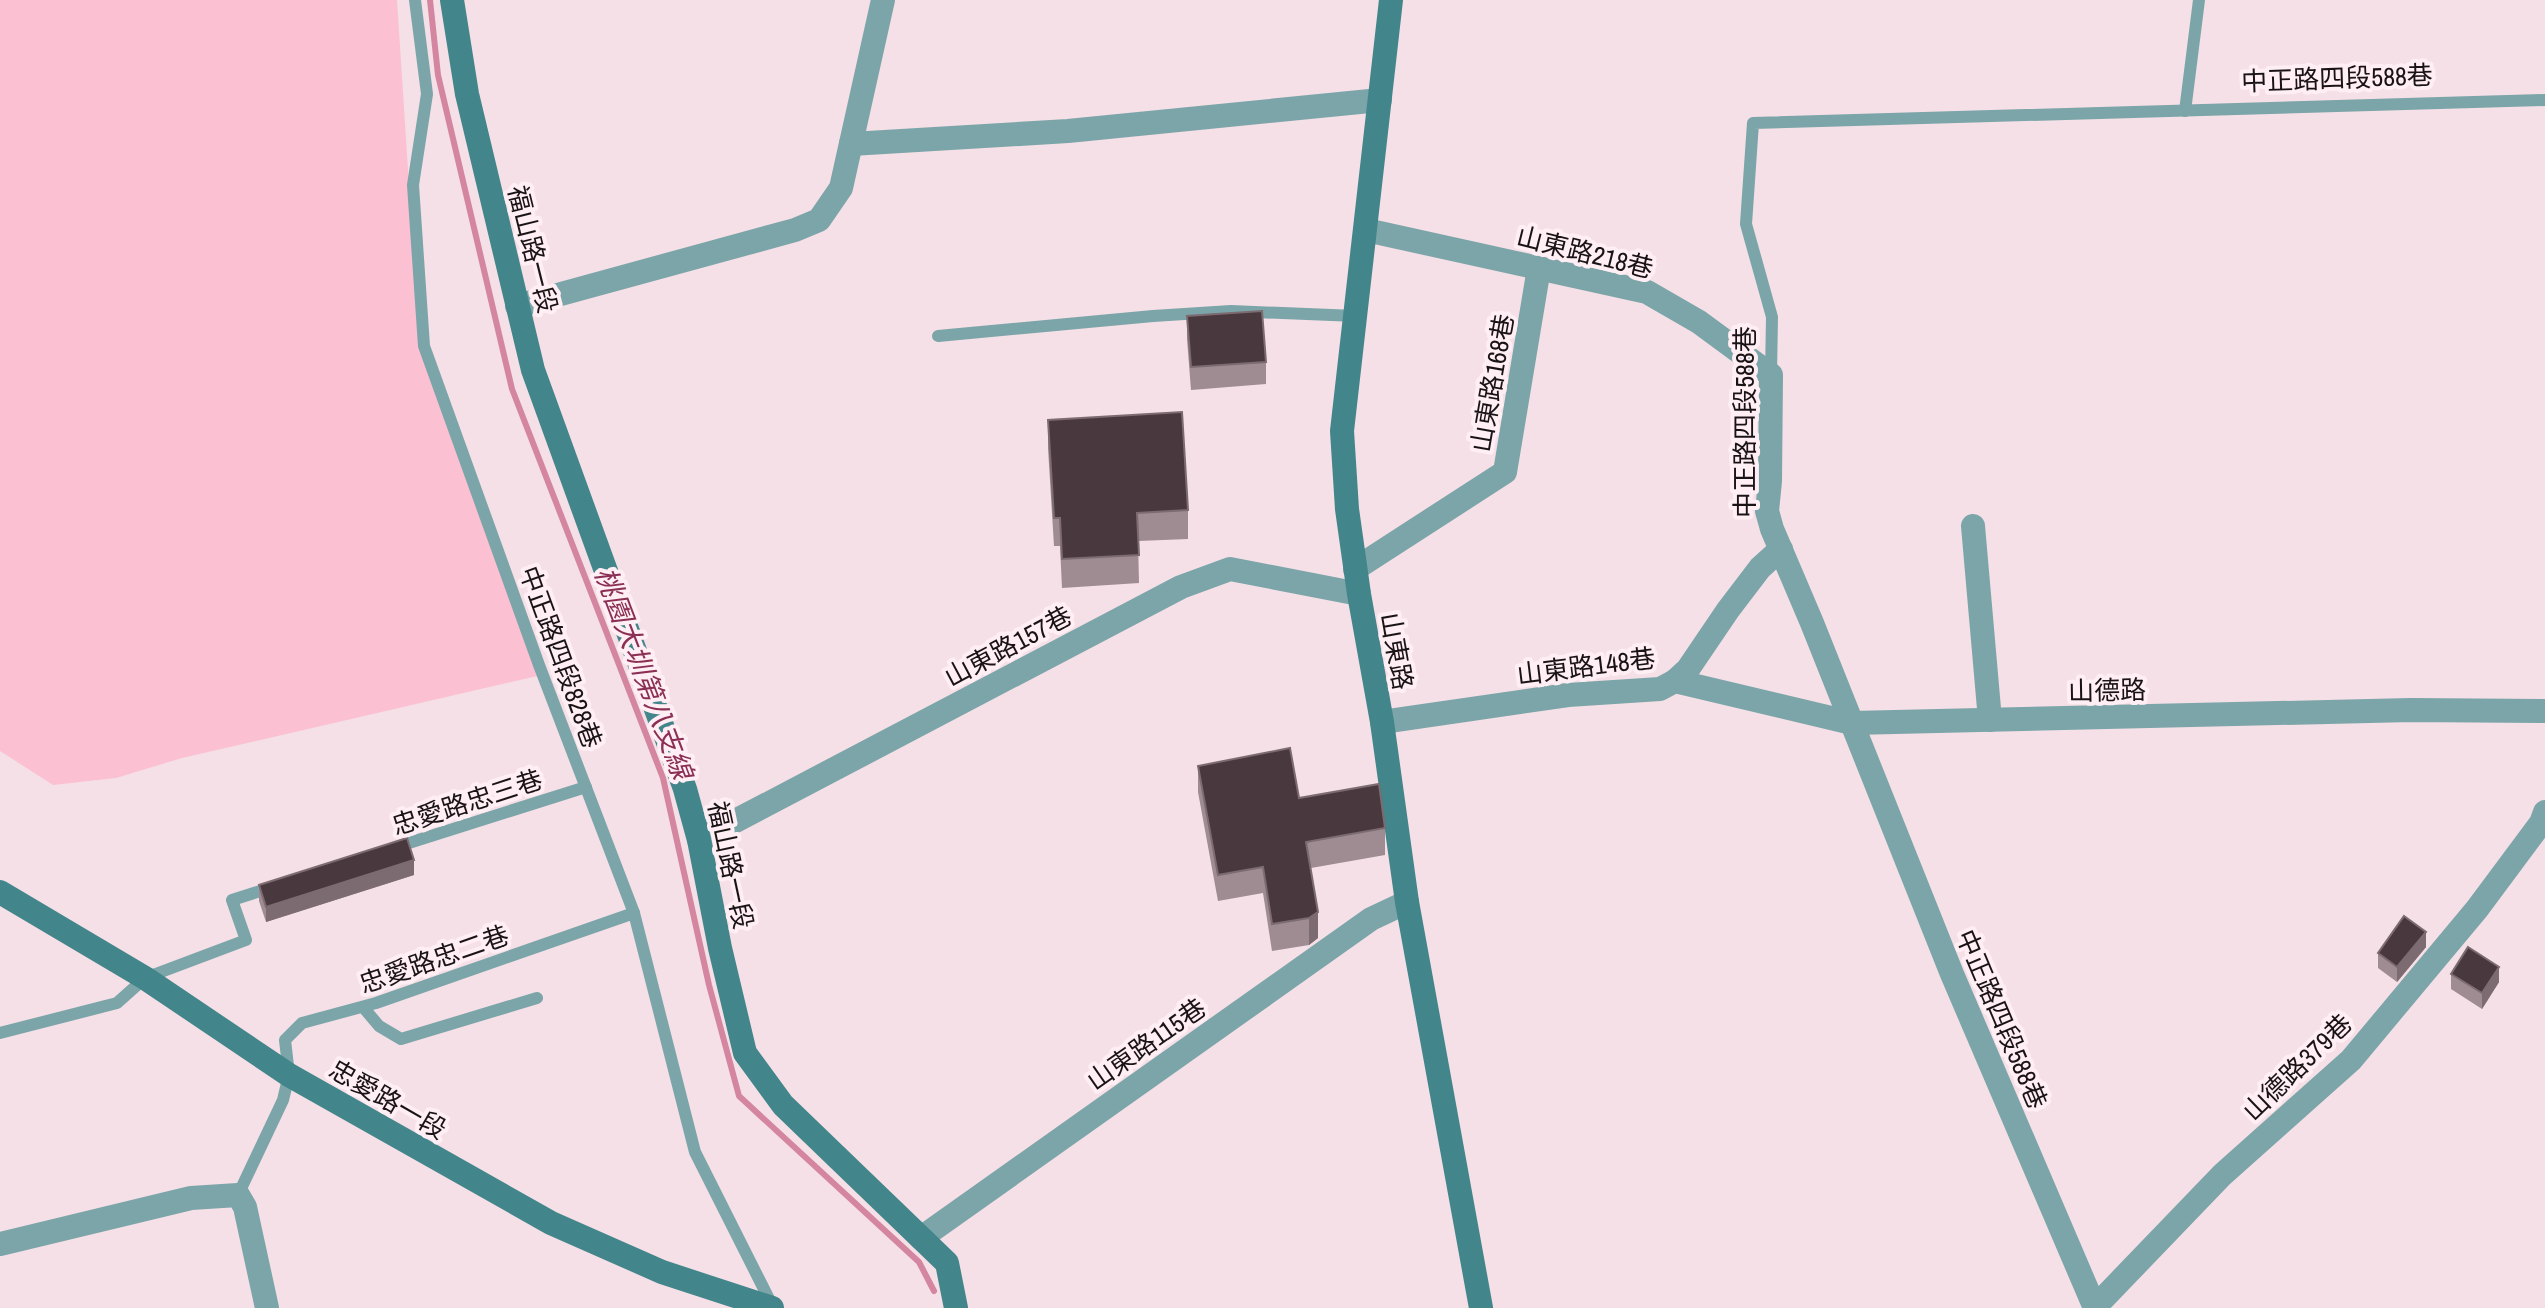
<svg xmlns="http://www.w3.org/2000/svg" width="2545" height="1308" font-family="'Archivo Narrow','Noto Sans TC',sans-serif">
<style>
.green{fill:#fbc1d3}
.lines{fill:none;stroke-linecap:round;stroke-linejoin:round}
.stream{stroke:#d4859f;stroke-width:6}
.lane{stroke:#7ba5a8;stroke-width:12}
.street{stroke:#7ba5a8;stroke-width:24}
.secondary{stroke:#42858a;stroke-width:24}
.wall{fill:#9e8c92}
.shaded-wall{fill:#7c6b70}
.building{fill:#49393e;stroke:#7c6b70;stroke-width:2}
.labels{text-anchor:middle;dominant-baseline:central;stroke-width:8;stroke-linejoin:round;paint-order:stroke}
.street-label{font-size:26px;fill:#191315;stroke:#ffeef3}
.water-label{font-size:28px;font-style:italic;fill:#8b2f54;stroke:#ffeef3}
</style>
<rect width="100%" height="100%" fill="#f4e0e6"/>
<polygon class="green" points="0,0 397,0 417,308 427,359 546,674 182,758 116,778 53,785 0,751"/>
<g class="lines">
<polyline class="stream" points="430,0 438,75 512,389 663,778 709,985 739,1096 919,1262 934,1291"/>
<g class="lane">
<polyline points="415,0 427,94 413,185 424,346 539,665 634,913 695,1152 772,1305"/>
<polyline points="2185,111 2199,0"/>
<polyline points="938,336 1153,316 1231,311 1356,316"/>
<polyline points="1771,375 1772,317 1746,224 1753,123 2545,100"/>
<polyline points="393,848 586,787"/>
<polyline points="363,1007 379,1026 401,1039 537,998"/>
<polyline points="0,1033 117,1003 145,978 246,940 232,900 273,887"/>
<polyline points="238,1195 283,1100 289,1075 285,1040 302,1023 376,1003 634,913"/>
</g>
<g class="street">
<polyline points="851,144 1068,131 1380,100"/>
<polyline points="1366,230 1647,292 1699,322 1771,375 1770,481 1767,511 1772,529 1812,623 1952,974 2095,1308"/>
<polyline points="517,306 795,230 819,220 841,188 883,0"/>
<polyline points="1973,526 1990,720"/>
<polyline points="1355,569 1505,472 1539,268"/>
<polyline points="1675,681 1852,723 2411,710 2545,711"/>
<polyline points="1382,722 1568,695 1660,689 1675,681 1688,669 1728,610 1760,568 1781,549"/>
<polyline points="699,840 1181,587 1230,569 1359,594"/>
<polyline points="921,1238 1371,919 1407,902"/>
<polyline points="0,1244 191,1198 238,1195 245,1207 267,1308"/>
<polyline points="2095,1307 2222,1175 2351,1060 2477,909 2541,823 2545,812"/>
</g>
<g class="secondary">
<polyline points="452,0 467,94 533,370 685,789 699,840 720,948 745,1053 783,1105 947,1263 956,1308"/>
<polyline points="1391,0 1342,431 1347,509 1359,594 1382,722 1407,902 1481,1308"/>
<polyline points="0,892 145,978 289,1075 551,1223 662,1272 772,1308"/>
</g>
</g>
<g class="wall">
<polygon points="1187,316 1266,362 1266,384 1191,390 1187,339"/>
<polygon points="1048,420 1188,510 1188,539 1138,541 1139,583 1062,588 1060,546 1054,546 1048,448"/>
<polygon points="1198,766 1299,798 1385,828 1385,855 1311,868 1318,938 1309,945 1272,951 1263,893 1218,901 1198,792"/>
<polygon points="414,875 266,922 259,901 259,885"/>
<polygon points="2426,947 2397,982 2378,968 2378,953"/>
<polygon points="2451,974 2499,982 2482,1009 2451,989"/>
</g>
<g class="shaded-wall">
<polygon points="414,860 414,875 266,922 266,907"/>
<polygon points="1318,912 1318,938 1309,945 1309,918"/>
<polygon points="2426,932 2426,947 2397,982 2397,967"/>
<polygon points="2499,967 2499,982 2482,1009 2482,993"/>
</g>
<g class="building">
<polygon points="1262,311 1266,362 1191,367 1187,316"/>
<polygon points="1182,412 1188,510 1137,513 1139,555 1062,559 1060,518 1054,518 1048,420"/>
<polygon points="1290,748 1299,798 1379,784 1385,828 1306,842 1318,912 1309,918 1272,924 1263,867 1218,875 1198,766"/>
<polygon points="407,838 414,860 266,907 259,885"/>
<polygon points="2404,916 2426,932 2397,967 2378,953"/>
<polygon points="2468,947 2499,967 2482,993 2451,974"/>
</g>
<g class="labels">
<g class="street-label">
<text transform="translate(2337 78) rotate(-2)">中正路四段588巷</text>
<text transform="translate(533 249) rotate(76)">福山路一段</text>
<text transform="translate(1585 252) rotate(14)">山東路218巷</text>
<text transform="translate(1492 383) rotate(-80)">山東路168巷</text>
<text transform="translate(1744 422) rotate(-90)">中正路四段588巷</text>
<text transform="translate(1008 646) rotate(-28)">山東路157巷</text>
<text transform="translate(1397 651) rotate(80)">山東路</text>
<text transform="translate(561 657) rotate(70)">中正路四段828巷</text>
<text transform="translate(1586 666) rotate(-7)">山東路148巷</text>
<text transform="translate(2107 690) rotate(-1)">山德路</text>
<text transform="translate(467 802) rotate(-18)">忠愛路忠三巷</text>
<text transform="translate(731 865) rotate(78)">福山路一段</text>
<text transform="translate(434 959) rotate(-19)">忠愛路忠二巷</text>
<text transform="translate(2002 1019) rotate(67)">中正路四段588巷</text>
<text transform="translate(1146 1044) rotate(-35)">山東路115巷</text>
<text transform="translate(2297 1067) rotate(-44)">山德路379巷</text>
<text transform="translate(388 1099) rotate(30)">忠愛路一段</text>
</g>
<g class="water-label">
<text transform="translate(644 673) rotate(69)">桃園大圳第八支線</text>
</g>
</g>
</svg>
